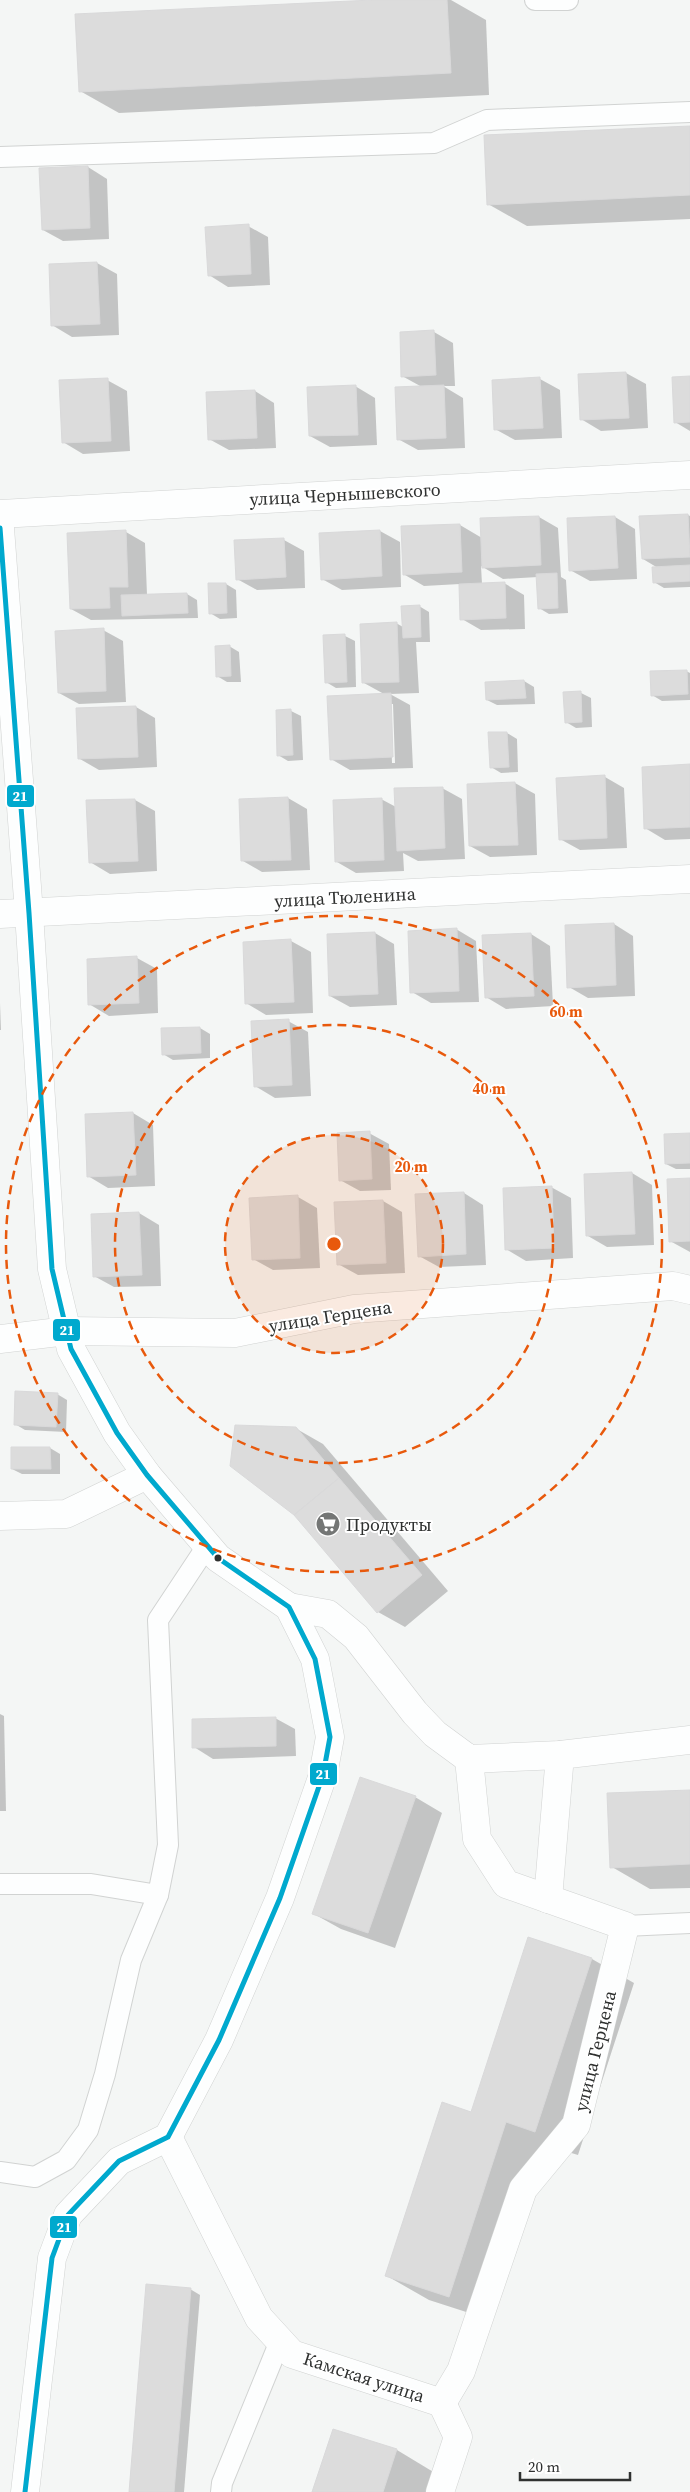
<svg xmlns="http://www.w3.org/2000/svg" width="690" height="2492" font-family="'Source Serif 4',serif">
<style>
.shadow{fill:#0003;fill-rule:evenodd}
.building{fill:#dcdcdc;stroke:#d9d9da}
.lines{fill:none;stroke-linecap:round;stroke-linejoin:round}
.service-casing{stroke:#d1d3d2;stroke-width:22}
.minor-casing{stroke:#d1d3d2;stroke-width:29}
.service{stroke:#fdfefe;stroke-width:20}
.minor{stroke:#fdfefe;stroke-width:28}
.bus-1-casing{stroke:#fff;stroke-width:9}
.bus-1{stroke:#00a9ce;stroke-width:5}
.ring{fill:none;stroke:#e8590c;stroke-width:2.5;stroke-dasharray:9 6}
.bus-dot{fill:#2f3130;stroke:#fff;stroke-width:2}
.labels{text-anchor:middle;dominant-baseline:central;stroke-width:4;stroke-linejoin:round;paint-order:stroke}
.street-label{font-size:18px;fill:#2f3130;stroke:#fff}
.poi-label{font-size:18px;fill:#2f3130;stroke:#fff;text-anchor:start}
.centre{fill:#e8590c;stroke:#fff;stroke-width:2.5}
.ring-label{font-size:15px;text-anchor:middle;font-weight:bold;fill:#e8590c;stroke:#fff;stroke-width:4;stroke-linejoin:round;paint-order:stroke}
.line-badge{stroke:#fff;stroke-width:2}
.badge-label{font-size:14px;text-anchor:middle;font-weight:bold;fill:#fff}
</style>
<rect width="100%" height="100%" fill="#f4f6f5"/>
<g class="shadow">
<polygon points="397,0 451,0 486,20 489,95 119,113 80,91"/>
<polygon points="690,127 690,219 527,226 488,204"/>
<polygon points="88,167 107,179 109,239 63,241 43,230"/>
<polygon points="248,226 268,237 270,285 228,287 209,275"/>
<polygon points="97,263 117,274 119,335 72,337 52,325"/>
<polygon points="434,332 453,343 455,386 443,386 463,398 465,448 418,450 398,439 422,387 402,376"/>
<polygon points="626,373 646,384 648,428 601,431 581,419 579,375"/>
<polygon points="690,378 690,431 675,422"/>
<polygon points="540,379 560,390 562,438 515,440 495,429"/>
<polygon points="107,380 127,391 130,451 83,454 63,442"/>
<polygon points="355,386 375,398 377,445 330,447 310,436"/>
<polygon points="255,391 274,403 276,448 229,450 209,439"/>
<polygon points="688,515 690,516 690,587 664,588 654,582 658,568 643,559 641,517"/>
<polygon points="539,517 558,528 561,577 566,580 568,613 549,614 539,608 538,577 503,579 481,566 482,584 504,583 524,595 525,629 481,630 462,619 460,584 424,586 405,575 402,528 460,525 482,538"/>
<polygon points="615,517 635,529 637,579 590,581 570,570 568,519"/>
<polygon points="380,531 400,542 401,587 342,590 322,579 320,534"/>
<polygon points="126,532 145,543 147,595 187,594 197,600 198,618 91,620 71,609"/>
<polygon points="284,540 304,551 305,588 257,590 237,579 235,542"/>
<polygon points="226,584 236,590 237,618 220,619 210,613"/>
<path d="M419,606l10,6 1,30h-14l3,51 -29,1 20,11 3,63 -63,2 -19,-11 53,-65 -20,-11 32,-60 7,4zM390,704h3l2,59h-3z"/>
<polygon points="103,630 123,641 126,702 79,704 59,693"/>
<polygon points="345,636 355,641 356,687 336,688 326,682"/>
<polygon points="229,646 239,652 241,682 227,682 217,676"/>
<polygon points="686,671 690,673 690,700 662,701 652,695"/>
<polygon points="524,681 534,687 535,704 497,705 487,700"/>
<polygon points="581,693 591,698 592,727 576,728 566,722"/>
<polygon points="136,707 155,718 157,767 99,770 80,759"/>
<polygon points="291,711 301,716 303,760 288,761 278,755"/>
<polygon points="507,733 517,739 518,772 501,773 491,767"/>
<polygon points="690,766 690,839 665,840 645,828"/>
<polygon points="605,777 624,788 627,848 580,850 560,839"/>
<polygon points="515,783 535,794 537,855 490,857 470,846 468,785"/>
<polygon points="442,788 462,799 465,859 418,861 403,853 404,871 356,873 337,862 381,799 396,807"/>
<polygon points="288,798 307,809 310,870 262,872 243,861"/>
<polygon points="135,800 155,811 157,871 110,874 90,862"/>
<polygon points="614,924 633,936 635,996 588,998 569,987"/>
<polygon points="456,929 476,941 479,1002 431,1003 412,992"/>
<polygon points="375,933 394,944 397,1005 350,1007 330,996"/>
<polygon points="531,934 550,946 553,1006 506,1009 486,997"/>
<polygon points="291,941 311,952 313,1013 266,1015 246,1003"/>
<polygon points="137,958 157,969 158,1013 109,1016 89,1004 88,960"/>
<polygon points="0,1003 1,1030 0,1030"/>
<polygon points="288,1021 308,1032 311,1096 275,1098 255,1086"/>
<polygon points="200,1028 210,1034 210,1058 173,1060 163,1054"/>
<polygon points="133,1113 153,1125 155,1186 108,1188 88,1176"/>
<polygon points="369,1133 389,1144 391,1190 360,1191 340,1180"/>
<polygon points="690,1134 690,1169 676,1169 666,1164"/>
<polygon points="632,1173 652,1185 654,1245 607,1247 588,1236"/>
<polygon points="690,1180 690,1252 670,1241"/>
<polygon points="551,1187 571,1198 573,1258 526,1261 506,1249"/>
<polygon points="464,1193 483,1205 486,1265 439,1267 419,1256"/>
<polygon points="298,1197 317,1208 320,1268 273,1270 253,1259"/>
<polygon points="383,1201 402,1212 405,1273 358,1275 338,1264"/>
<polygon points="139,1213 159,1225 161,1286 114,1287 94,1276 92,1216"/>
<polygon points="57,1394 67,1400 66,1432 25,1430 15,1424"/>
<polygon points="295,1428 323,1444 448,1591 405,1627 378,1612 295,1514"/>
<polygon points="12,1448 50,1448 60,1454 60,1474 22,1474 12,1469"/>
<polygon points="0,1714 4,1716 6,1811 0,1811"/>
<polygon points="275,1718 295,1729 296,1756 213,1759 194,1747"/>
<polygon points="690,1791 690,1888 650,1889 612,1867"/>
<polygon points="415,1797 442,1813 395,1948 341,1929 314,1914"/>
<polygon points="592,1959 634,1983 578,2155 548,2146 491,2320 429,2300 387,2276 472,2113"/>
<polygon points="190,2289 200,2295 184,2492 130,2492"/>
<polygon points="397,2450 435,2473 429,2492 314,2492"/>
</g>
<g class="building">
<polygon points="372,0 447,0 451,73 79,92 75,14"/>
<polygon points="690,126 690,195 487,205 484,135"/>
<polygon points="88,166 90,228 42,230 39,168"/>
<polygon points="249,224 251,274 208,276 205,227"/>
<polygon points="97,262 100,324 51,326 49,264"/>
<polygon points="434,330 436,375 401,377 400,332"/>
<polygon points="626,372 629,418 580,420 578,374"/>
<polygon points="690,376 690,422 674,423 672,377"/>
<polygon points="540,377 543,428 494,430 492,380"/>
<polygon points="108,378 111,441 62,443 59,380"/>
<polygon points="356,385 358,435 309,436 307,387"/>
<polygon points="444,385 446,438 397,440 395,387"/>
<polygon points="255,390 257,438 208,440 206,392"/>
<polygon points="688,514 690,557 642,559 639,516"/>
<polygon points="539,516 541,565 482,568 480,518"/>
<polygon points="615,516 618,568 569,571 567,518"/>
<polygon points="460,524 462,572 403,575 401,526"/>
<polygon points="126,530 128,587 109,587 110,608 70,609 67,533"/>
<polygon points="380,530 382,576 321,580 319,533"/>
<polygon points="284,538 286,577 236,580 234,540"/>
<polygon points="690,565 690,581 653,583 652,567"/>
<polygon points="557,573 558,608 538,609 536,574"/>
<polygon points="505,582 506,618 460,620 459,584"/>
<polygon points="208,583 226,583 227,613 209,614"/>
<polygon points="187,593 188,613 122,616 121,595"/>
<polygon points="420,605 421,637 403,638 401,606"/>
<polygon points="397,622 399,682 362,683 360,624"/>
<polygon points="104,628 106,691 58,693 55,631"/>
<polygon points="345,634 347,682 325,683 323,635"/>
<polygon points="230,645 231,676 216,677 215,646"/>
<polygon points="687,670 688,694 651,696 650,671"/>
<polygon points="524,680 526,698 486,700 485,682"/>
<polygon points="581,691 582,722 565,723 563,692"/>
<polygon points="391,693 393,757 330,760 327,696"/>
<polygon points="136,706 138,757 78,759 76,708"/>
<polygon points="291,709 293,755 277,756 276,710"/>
<polygon points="488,732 507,732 509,767 490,768"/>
<polygon points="690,764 690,827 644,829 642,767"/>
<polygon points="605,775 607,838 559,840 556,778"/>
<polygon points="515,782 518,845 469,846 467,784"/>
<polygon points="443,787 445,848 397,851 394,788"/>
<polygon points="288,797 291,860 241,861 239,799"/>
<polygon points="382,798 384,860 335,862 333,800"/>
<polygon points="135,799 138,861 89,863 86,800"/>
<polygon points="614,923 616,985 567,988 565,925"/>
<polygon points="457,928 459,991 410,993 408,931"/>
<polygon points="375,932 378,994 329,996 327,934"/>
<polygon points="531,933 534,996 485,998 482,935"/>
<polygon points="291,939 294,1002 245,1004 243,942"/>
<polygon points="137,956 139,1003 88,1005 87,959"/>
<polygon points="289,1019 292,1085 254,1087 251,1021"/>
<polygon points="200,1027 201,1053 162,1055 161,1028"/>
<polygon points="133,1112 136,1175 87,1177 85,1114"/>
<polygon points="370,1131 372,1179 339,1181 337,1133"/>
<polygon points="690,1133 690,1163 665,1164 664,1134"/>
<polygon points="632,1172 635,1234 586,1236 584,1174"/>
<polygon points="690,1178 690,1241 669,1242 667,1179"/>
<polygon points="552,1186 554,1248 505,1250 503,1188"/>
<polygon points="464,1192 466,1254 418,1257 415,1194"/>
<polygon points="298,1195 300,1258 252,1260 249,1198"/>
<polygon points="383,1200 386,1263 337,1265 334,1202"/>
<polygon points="139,1212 142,1275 93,1277 91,1214"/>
<polygon points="15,1391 58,1393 56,1427 14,1425"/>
<polygon points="235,1425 296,1427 339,1478 294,1515 230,1466"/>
<polygon points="11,1447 50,1447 51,1469 11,1469"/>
<polygon points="339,1478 422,1575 377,1613 294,1515"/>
<polygon points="276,1717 276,1746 192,1748 192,1719"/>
<polygon points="360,1777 416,1796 368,1933 312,1914"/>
<polygon points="690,1790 690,1864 610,1868 607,1793"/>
<polygon points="528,1937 592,1958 535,2132 506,2122 449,2297 385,2276 442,2102 471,2112"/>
<polygon points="146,2284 191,2288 174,2492 129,2492"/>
<polygon points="333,2429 397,2449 383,2492 312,2492"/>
</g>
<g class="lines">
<defs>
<g id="service">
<polyline points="535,0 568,0"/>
<polyline points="0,157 434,143 487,120 690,112"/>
<polyline points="0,1884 91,1884 158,1895"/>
<polyline points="625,1926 690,1923"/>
<polyline points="0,2172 35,2177 66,2160 88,2130 105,2074 131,1960 158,1895 168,1845 158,1620 207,1546"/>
<polyline points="221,2492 222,2483 280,2341"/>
</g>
<g id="minor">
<polyline points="0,514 690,475"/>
<polyline points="0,528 29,913 52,1269 71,1349 117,1433 147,1475 218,1558 289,1607 315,1659 330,1737 323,1775 280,1898 219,2040 168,2137 119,2161 68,2215 52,2258 25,2492"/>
<polyline points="0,914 690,879"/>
<polyline points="0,1339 67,1331 235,1333 354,1309 673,1286 690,1290"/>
<polyline points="0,1516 66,1514 147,1475"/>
<polyline points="289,1607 328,1614 356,1637 415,1713 435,1734 469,1759 560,1755 690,1740"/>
<polyline points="548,1899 560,1755"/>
<polyline points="168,2137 259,2318 292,2354 442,2403 458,2437 440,2492"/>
<polyline points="442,2403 461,2371 523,2189 576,2125 625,1926 506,1884 477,1839 469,1759"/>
</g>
</defs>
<use href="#service" class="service-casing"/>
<use href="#minor" class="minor-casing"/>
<use href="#service" class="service"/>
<use href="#minor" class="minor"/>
<defs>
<polyline id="bus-1" points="0,528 29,913 52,1269 71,1349 117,1433 147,1475 218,1558 289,1607 315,1659 330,1737 323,1775 280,1898 219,2040 168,2137 119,2161 68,2215 52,2258 25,2492"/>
</defs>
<use href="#bus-1" class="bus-1-casing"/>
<use href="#bus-1" class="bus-1"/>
</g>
<circle cx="334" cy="1244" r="109" fill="#e8590c" fill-opacity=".12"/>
<g class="ring">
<circle cx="334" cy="1244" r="109"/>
<circle cx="334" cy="1244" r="219"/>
<circle cx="334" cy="1244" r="328"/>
</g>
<defs>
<symbol id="supermarket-disc" viewBox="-11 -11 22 22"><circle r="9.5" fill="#747675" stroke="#fff"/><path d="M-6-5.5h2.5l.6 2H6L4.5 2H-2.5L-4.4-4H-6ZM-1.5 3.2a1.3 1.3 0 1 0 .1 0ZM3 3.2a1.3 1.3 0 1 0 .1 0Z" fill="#fff"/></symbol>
</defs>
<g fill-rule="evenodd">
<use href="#supermarket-disc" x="314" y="1510" width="28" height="28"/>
</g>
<circle class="bus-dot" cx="218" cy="1558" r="4.5"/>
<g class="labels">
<g class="street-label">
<text transform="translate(345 494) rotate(-3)">улица Чернышевского</text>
<text transform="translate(345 897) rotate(-3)">улица Тюленина</text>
<text transform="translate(330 1316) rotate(-9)">улица Герцена</text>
<text transform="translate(595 2051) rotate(-76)">улица Герцена</text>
<text transform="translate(364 2377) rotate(18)">Камская улица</text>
</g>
<g class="poi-label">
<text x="346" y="1524">Продукты</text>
</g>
</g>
<circle cx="334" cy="1244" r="8" class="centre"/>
<g class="ring-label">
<text x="566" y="1017">60 m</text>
<text x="489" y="1094">40 m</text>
<text x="411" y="1172">20 m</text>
</g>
<g class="line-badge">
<rect x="6" y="784" width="29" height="24" rx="5" fill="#00a9ce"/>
<rect x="52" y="1318" width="29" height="24" rx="5" fill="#00a9ce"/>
<rect x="309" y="1762" width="29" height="24" rx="5" fill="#00a9ce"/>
<rect x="49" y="2215" width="29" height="24" rx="5" fill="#00a9ce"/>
</g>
<g class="badge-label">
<text x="20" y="801">21</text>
<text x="67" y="1335">21</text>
<text x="323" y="1779">21</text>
<text x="64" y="2232">21</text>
</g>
<path d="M520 2472v8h110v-8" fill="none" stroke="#2f3130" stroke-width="2.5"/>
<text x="528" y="2472" font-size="15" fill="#2f3130" stroke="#ffffff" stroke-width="4" paint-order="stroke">20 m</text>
</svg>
